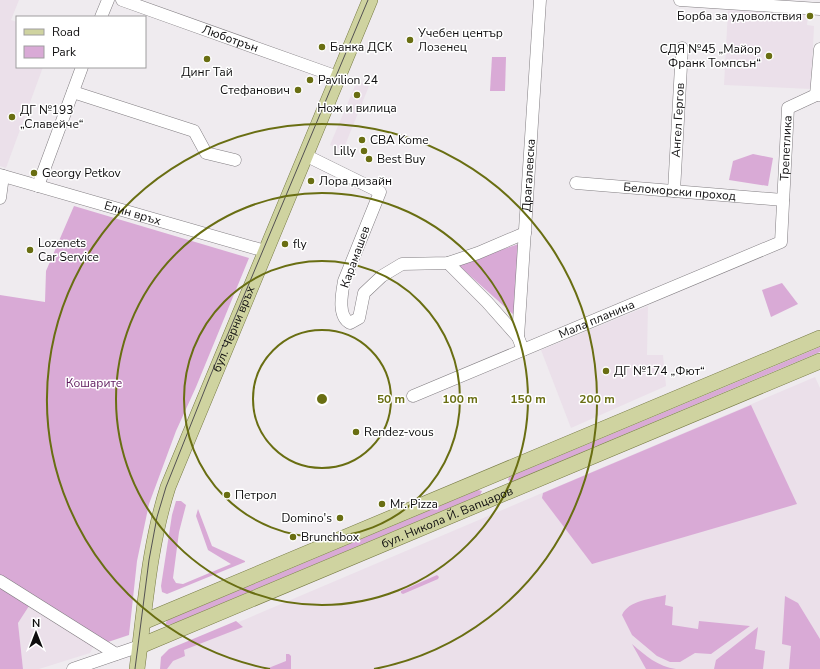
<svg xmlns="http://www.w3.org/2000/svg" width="820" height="669" font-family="'Nunito Sans',sans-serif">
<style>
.built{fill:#ebe0ea}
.green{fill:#d9aad6}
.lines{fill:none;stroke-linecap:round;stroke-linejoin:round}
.minor-casing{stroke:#827e82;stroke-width:13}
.major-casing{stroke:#777b44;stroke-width:16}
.minor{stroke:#fff;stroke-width:12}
.major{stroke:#cfd3a0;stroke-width:15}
.tram{stroke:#535153;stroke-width:1}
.ring{fill:none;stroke:#696e12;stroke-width:2}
.poi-dot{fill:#696e12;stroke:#fff;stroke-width:1.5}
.labels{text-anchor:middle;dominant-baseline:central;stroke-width:3;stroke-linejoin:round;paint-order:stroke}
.poi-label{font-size:12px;fill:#0e0d0e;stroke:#fff;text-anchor:start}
.street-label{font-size:12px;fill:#0e0d0e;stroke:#fff}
.park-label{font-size:12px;fill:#5e185d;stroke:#fff}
.centre{fill:#696e12;stroke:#fff;stroke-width:2}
.ring-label{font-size:12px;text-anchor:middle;font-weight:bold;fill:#696e12;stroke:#fff;stroke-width:3;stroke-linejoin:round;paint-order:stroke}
</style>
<rect width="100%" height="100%" fill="#efebef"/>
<g class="built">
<polygon points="0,0 19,0 11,20 17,22 17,67 43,67 6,168 0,166"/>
<polygon points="728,10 808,15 807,25 814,26 811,89 724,85"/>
<polygon points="357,81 369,86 343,150 330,145"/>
<polygon points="648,306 647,355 663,355 666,386 571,428 541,350"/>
<polygon points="815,377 820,388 820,669 164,669 166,653"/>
<polygon points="29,606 93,647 90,653 39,669 23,669 18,623"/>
</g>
<g class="green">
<polygon points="492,57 506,57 505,91 490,91"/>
<polygon points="753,154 773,158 768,186 729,180 733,161"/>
<polygon points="74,206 249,258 196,387 176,431 149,504 137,561 129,635 93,647 29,606 18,623 23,669 0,669 0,295 45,302 46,271"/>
<polygon points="522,243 516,317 457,264"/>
<polygon points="782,283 798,304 771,317 762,290"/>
<polygon points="820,347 820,352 511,482 508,480 509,477"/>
<polygon points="751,405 797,504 592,564 542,498 543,493"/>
<polygon points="478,490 482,491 480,495 175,623 168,625 166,624 166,622 168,620"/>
<polygon points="176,501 181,501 186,505 179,532 173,578 176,583 183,584 231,564 208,550 196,516 198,509 212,546 245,561 245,562 167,594 162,592 161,586 172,515"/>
<polygon points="437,575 439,577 438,579 403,594 401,593 401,591"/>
<path d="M666,595l-1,10 8,2 -1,18 26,4 1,-8 51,5 -39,28 -16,-1 -15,9h-10l-13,-6 -25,-21 -10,-20c7,-15 29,-16 44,-20z"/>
<polygon points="785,596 798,603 820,639 820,669 789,669 791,646 782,644"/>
<polygon points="236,621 243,627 184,650 185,656 173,661 167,669 160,669 161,657 169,649"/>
<polygon points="758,627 755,649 765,651 763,669 714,669 716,660"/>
<path d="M632,644c13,11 26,23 44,25h-30z"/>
<polygon points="286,654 289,654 291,656 291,669 266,669 286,661"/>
</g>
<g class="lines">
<defs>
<g id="minor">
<path id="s1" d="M122,0l216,77"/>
<polyline points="680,0 820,9"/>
<polyline points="101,17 108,0"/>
<polyline points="73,92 194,131 206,153 235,160"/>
<polyline points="816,95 820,49"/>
<path d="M305,155l75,37 -36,89c-2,12 -7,35 6,42l9,-5 5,-25 18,-17 20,-12 46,-1 30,-10 47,-20"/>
<path id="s2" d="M0,175l265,76"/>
<path id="s3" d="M576,183l207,17"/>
<polyline points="38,186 82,67"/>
<path id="s4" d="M674,191l8,-143"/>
<polyline points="0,198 3,176"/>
<polyline points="448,263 487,302 518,337"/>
<path id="s5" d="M523,350l-5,-13 22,-337"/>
<path id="s6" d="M413,396l368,-154 7,-134 28,-13h4"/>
<polyline points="0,581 116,654"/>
<polyline points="73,669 140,646"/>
</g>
<g id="major">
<polyline points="143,622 820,338"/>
<path id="s7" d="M140,646l680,-285"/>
<path id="s8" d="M137,669c8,-61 12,-123 31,-182l202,-487"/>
</g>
</defs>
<use href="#minor" class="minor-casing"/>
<use href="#major" class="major-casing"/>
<use href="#minor" class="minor"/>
<use href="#major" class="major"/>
<polyline class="tram" points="135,669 149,560 157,517 166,487 209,379 368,0"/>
</g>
<g class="ring">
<circle cx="322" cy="399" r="69"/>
<circle cx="322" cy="399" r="138"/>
<circle cx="322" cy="399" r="206"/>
<path d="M270 669A275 275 0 1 1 374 669"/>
</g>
<g class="poi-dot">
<circle cx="810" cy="16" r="4"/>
<circle cx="410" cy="40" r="4"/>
<circle cx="322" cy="47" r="4"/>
<circle cx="769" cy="56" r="4"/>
<circle cx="207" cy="59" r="4"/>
<circle cx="310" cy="80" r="4"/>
<circle cx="298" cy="90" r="4"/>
<circle cx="357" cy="95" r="4"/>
<circle cx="12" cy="117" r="4"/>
<circle cx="362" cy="140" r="4"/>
<circle cx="364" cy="151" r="4"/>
<circle cx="369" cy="159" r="4"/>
<circle cx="34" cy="173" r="4"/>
<circle cx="311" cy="181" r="4"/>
<circle cx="285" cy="244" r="4"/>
<circle cx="30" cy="250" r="4"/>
<circle cx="606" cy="371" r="4"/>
<circle cx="356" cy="432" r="4"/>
<circle cx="227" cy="495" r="4"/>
<circle cx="382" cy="504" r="4"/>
<circle cx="340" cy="518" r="4"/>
<circle cx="293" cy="537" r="4"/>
</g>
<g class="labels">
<g class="poi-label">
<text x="802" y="16" text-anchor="end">Борба за удоволствия</text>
<text x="418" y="33">Учебен център<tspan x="418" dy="14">Лозенец</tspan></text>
<text x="330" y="47">Банка ДСК</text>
<text x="761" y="49" text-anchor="end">СДЯ №45 „Майор<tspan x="761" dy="14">Франк Томпсън“</tspan></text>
<text x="207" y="72" text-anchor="middle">Динг Тай</text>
<text x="318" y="80">Pavilion 24</text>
<text x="290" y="90" text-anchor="end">Стефанович</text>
<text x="357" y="108" text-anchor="middle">Нож и вилица</text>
<text x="20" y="110">ДГ №193<tspan x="20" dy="14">„Славейче“</tspan></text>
<text x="370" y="140">CBA Kome</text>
<text x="356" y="151" text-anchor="end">Lilly</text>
<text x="377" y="159">Best Buy</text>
<text x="42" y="173">Georgy Petkov</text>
<text x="319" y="181">Лора дизайн</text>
<text x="38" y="243">Lozenets<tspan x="38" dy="14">Car Service</tspan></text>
<text x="293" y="244">fly</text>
<text x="614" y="371">ДГ №174 „Фют“</text>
<text x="364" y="432">Rendez-vous</text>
<text x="235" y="495">Петрол</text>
<text x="390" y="504">Mr. Pizza</text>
<text x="332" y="518" text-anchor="end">Domino's</text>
<text x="301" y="537">Brunchbox</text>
</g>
<g class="street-label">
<text stroke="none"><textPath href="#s1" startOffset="115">Люботрън</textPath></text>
<text stroke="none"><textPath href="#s4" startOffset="71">Ангел Гергов</textPath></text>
<text stroke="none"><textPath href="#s6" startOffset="493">Трепетлика</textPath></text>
<text stroke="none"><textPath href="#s5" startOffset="176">Драгалевска</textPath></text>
<text stroke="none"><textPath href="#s3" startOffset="104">Беломорски проход</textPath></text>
<text stroke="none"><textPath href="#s2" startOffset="138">Елин връх</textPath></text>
<text transform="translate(355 257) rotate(-70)">Карамашев</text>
<text stroke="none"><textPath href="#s6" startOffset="199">Мала планина</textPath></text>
<text stroke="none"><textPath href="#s8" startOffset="356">бул. Черни връх</textPath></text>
<text stroke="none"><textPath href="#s7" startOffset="333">бул. Никола Й. Вапцаров</textPath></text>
</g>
<g class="park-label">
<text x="94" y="383">Кошарите</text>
</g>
</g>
<circle cx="322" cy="399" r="6" class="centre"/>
<g class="ring-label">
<text x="391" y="403">50 m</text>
<text x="460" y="403">100 m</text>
<text x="528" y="403">150 m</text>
<text x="597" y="403">200 m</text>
</g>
<rect x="16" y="16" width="130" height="52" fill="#ffffff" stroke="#9f9e9f"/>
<rect x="24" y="29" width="20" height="6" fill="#cfd3a0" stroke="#9f9e9f"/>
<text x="52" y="36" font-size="12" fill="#0e0d0e">Road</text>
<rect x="24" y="46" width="20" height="12" fill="#d9aad6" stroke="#9f9e9f"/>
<text x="52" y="56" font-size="12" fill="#0e0d0e">Park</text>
<g transform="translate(36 633)" stroke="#ffffff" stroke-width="3" paint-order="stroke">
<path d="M0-3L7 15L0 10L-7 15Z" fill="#0e0d0e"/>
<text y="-6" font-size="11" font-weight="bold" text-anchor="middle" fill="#0e0d0e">N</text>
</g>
</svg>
